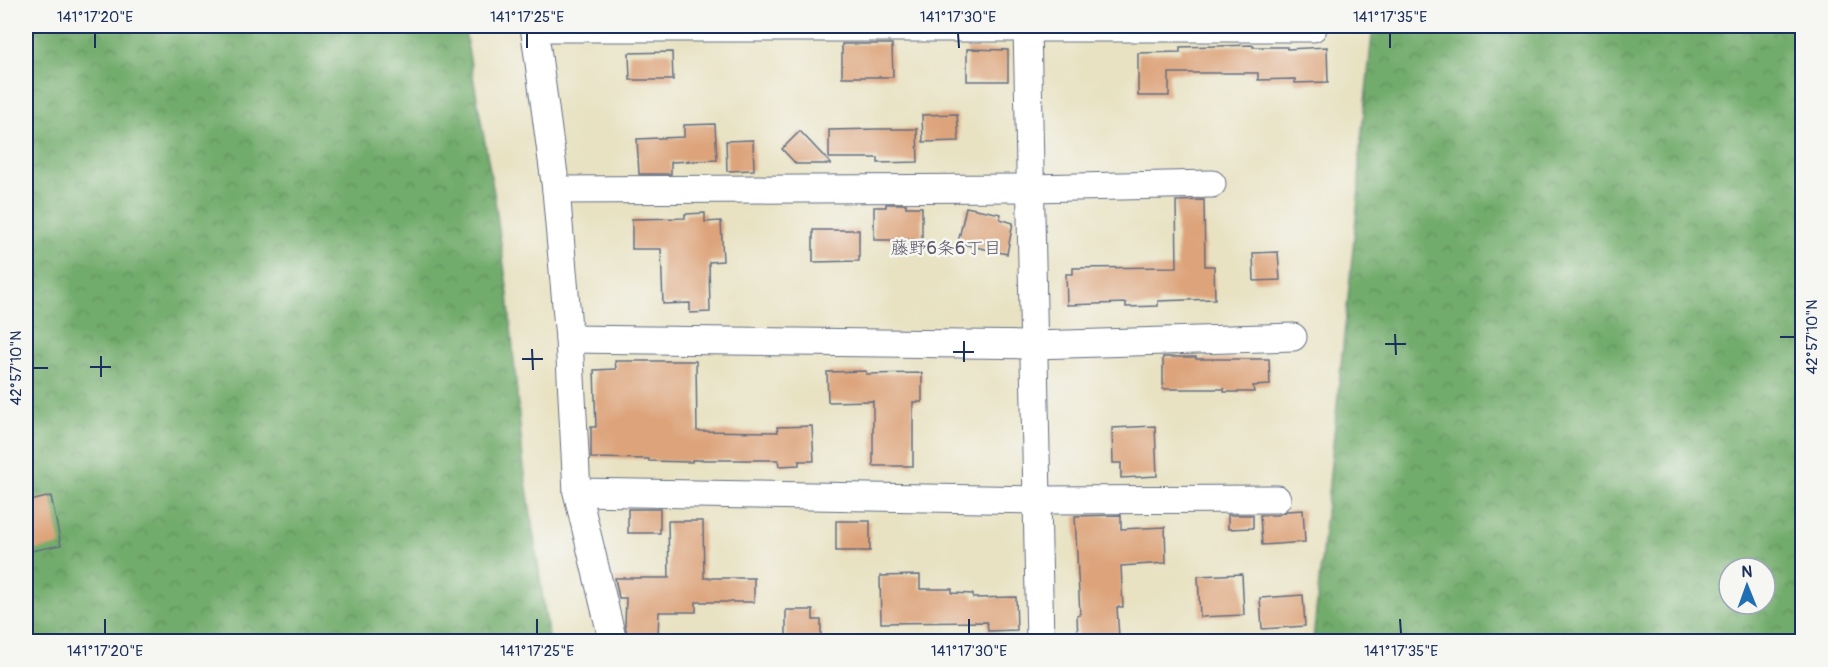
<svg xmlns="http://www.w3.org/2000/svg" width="1828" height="667" font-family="Pangolin,'Klee One',sans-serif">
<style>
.forest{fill:url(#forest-crowns);stroke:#466e65;stroke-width:1.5;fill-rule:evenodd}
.building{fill:#dda47c}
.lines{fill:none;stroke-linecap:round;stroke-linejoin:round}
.minor-casing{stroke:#636e81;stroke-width:29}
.minor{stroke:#fff;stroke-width:27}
.ticks{fill:none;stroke:#1b2f5e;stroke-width:2}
.labels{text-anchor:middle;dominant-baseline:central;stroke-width:5;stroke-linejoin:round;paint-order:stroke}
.neighbourhood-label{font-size:18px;fill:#5f5868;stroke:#f6f6f2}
.neatline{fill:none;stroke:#1b2f5e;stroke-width:2}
.ticks-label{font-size:15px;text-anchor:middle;fill:#1b2f5e}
</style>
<defs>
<pattern id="forest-crowns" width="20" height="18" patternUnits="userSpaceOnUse" patternTransform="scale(1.5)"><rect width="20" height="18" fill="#72ac6c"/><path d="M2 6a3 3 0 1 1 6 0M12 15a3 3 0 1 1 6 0" fill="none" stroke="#5d8c5c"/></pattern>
</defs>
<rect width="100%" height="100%" fill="#f6f6f2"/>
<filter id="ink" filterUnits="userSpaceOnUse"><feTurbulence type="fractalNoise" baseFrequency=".0167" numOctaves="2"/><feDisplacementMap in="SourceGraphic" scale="12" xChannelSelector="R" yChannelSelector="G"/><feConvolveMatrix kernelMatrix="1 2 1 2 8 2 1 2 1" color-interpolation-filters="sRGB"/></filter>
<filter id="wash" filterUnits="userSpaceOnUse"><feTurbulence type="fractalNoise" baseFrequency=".008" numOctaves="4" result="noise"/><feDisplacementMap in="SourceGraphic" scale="24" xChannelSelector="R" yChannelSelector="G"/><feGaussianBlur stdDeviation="1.35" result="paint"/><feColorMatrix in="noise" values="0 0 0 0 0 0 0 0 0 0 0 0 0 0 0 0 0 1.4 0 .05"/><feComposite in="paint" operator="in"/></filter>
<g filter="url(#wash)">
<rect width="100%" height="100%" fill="#e8e2c2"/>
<g class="forest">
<polygon points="26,26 464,26 494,193 508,294 523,460 549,641 26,641"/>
<path d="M1373,26h429v615h-489l46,-452v-30zM1729,568h36v36h-36z"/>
</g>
<g id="blocks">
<g class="building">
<polygon points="842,44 892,44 893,77 842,77"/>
<polygon points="1253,45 1253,47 1287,47 1287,49 1327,47 1328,82 1295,83 1295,79 1258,80 1258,73 1169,73 1169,96 1138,96 1138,53 1180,52 1180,47"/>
<polygon points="967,49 1008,50 1008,81 967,81"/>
<polygon points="672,52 673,80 630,80 629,53"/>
<polygon points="957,114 959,141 923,142 922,115"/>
<polygon points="715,124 717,160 671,162 671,174 639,174 637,139 684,137 684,125"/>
<polygon points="878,129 917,129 918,162 878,163 878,158 829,158 829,130"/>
<polygon points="800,131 831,164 796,164 782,149"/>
<polygon points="753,140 754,170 727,171 726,141"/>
<polygon points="1204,200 1205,266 1214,266 1215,299 1158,301 1158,306 1126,307 1126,303 1067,305 1066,274 1073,274 1073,268 1177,267 1176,201"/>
<polygon points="886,204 906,204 906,207 922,207 922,240 874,240 874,207 886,207"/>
<polygon points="966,207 1001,214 1000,219 1013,223 1007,254 958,243"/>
<polygon points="705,213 705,222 721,221 723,261 709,262 710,312 690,313 690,303 663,304 661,249 632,249 632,219 685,218 685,214"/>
<polygon points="813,230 859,230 859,261 813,262"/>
<polygon points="1278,252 1280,280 1254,281 1253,253"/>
<polygon points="1163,357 1196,357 1196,359 1269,359 1270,385 1253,386 1254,392 1224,392 1224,389 1163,389"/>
<polygon points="615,361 696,361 697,431 778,432 777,427 812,426 814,461 799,461 799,465 779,466 778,460 692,460 692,462 649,461 649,459 591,458 591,427 596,427 594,370 616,369"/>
<polygon points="866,371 866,374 922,373 922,402 913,402 913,466 873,466 873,401 828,402 827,372"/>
<polygon points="1155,426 1157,476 1121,478 1121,463 1113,463 1112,428"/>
<polygon points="51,496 61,545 26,552 26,502"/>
<rect x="628" y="509" width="32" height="24"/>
<polygon points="1303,510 1305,542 1262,545 1260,515 1277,515 1287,511"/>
<polygon points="1121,515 1121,529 1165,527 1166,563 1121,566 1123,607 1117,607 1119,637 1078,639 1077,615 1080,615 1075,516"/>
<polygon points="1228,515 1253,515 1253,528 1228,529"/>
<polygon points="668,521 703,521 704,578 754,578 754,602 696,602 696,612 659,612 658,635 627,635 625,625 626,598 619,598 615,578 669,578"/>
<rect x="836" y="521" width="34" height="30"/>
<polygon points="1242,574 1244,615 1200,617 1198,576"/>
<polygon points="920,575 920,589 952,589 952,593 973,594 973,598 1016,597 1017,630 988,631 987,622 881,623 880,576"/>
<polygon points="1303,595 1305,626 1262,629 1260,598"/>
<polygon points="786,610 813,610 813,620 821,620 821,642 786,642"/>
</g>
</g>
</g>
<g filter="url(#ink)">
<use href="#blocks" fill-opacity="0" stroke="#636e81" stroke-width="1.5"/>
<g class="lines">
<defs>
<g id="minor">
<polyline points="534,26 556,190 569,339 577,492 613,642"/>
<polyline points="1027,26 1040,642"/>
<polyline points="534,28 1313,28"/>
<polyline points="556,190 1031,188 1212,184"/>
<polyline points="569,339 1035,345 1293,337"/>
<polyline points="577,492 1038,500 1277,499"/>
</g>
</defs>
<use href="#minor" class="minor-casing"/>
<use href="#minor" class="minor"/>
</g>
</g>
<path class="ticks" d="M95,33v15M527,33v15M958,33l1,15M1390,33v15M1395,334l1,21M1780,337h15M964,341v21M1385,344h21M532,349l1,21M953,352h21M101,356v21M522,359h21M90,367h21M33,368h15M105,619v15M537,619v15M969,619v15M1400,619l1,15"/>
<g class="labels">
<g class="neighbourhood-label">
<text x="946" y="248">藤野6条6丁目</text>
</g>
</g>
<rect width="1828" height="667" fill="none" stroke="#f6f6f2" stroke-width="66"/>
<g transform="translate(1747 586) rotate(359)"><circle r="28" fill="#f6f6f2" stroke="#9ea6b7" stroke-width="1.5"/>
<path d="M0-4.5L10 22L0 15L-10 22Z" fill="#1f6fb2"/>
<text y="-9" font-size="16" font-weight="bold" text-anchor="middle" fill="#1b2f5e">N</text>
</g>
<rect x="33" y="33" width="1762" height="601" class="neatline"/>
<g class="ticks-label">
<text x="95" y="22">141°17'20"E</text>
<text x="527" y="22">141°17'25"E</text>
<text x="958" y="22">141°17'30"E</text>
<text x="1390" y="22">141°17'35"E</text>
<text transform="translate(1812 337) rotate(-90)" y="5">42°57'10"N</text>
<text transform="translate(16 368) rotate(-90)" y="5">42°57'10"N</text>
<text x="105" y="656">141°17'20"E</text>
<text x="537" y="656">141°17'25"E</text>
<text x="969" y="656">141°17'30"E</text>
<text x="1401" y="656">141°17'35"E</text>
</g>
</svg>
